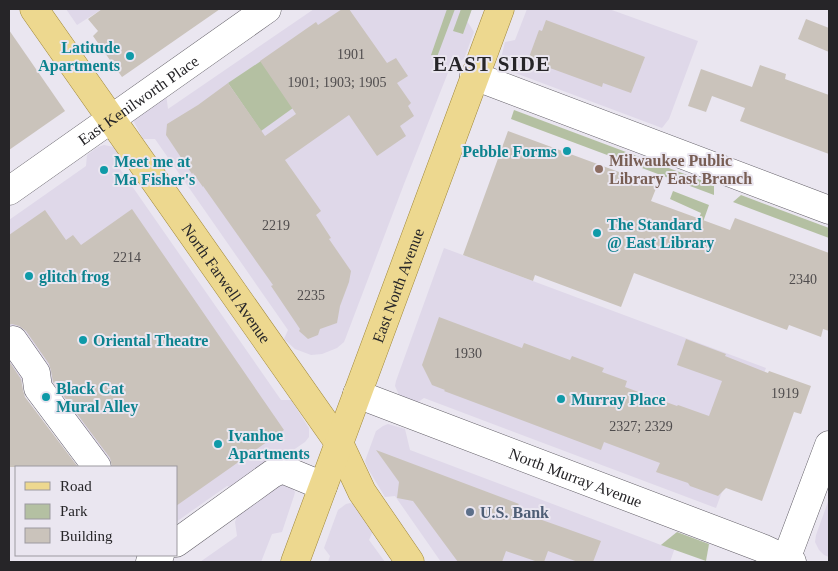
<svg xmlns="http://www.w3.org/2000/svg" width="838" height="571" font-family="Georgia,serif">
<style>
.built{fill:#dfd8e9}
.green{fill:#b4c0a2}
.building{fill:#cac3bb}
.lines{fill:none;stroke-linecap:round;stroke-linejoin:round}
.minor-casing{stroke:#605d65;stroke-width:29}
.major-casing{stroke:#a0883a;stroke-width:29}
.minor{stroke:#fff;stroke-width:28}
.major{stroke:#edd88f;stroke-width:28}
.culture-dot{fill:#0f9aa8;stroke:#eae6f0;stroke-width:2}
.education-dot{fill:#8d6e63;stroke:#eae6f0;stroke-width:2}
.service-dot{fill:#5c6f8a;stroke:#eae6f0;stroke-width:2}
.labels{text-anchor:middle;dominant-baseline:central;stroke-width:4;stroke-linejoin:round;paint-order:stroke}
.number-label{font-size:14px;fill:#4f4c4d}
.culture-label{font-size:16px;font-weight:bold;fill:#0d838f;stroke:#eae6f0;text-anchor:start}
.street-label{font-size:16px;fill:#262528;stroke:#eae6f0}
.education-label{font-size:16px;font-weight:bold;fill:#785e54;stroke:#eae6f0;text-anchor:start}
.service-label{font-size:16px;font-weight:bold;fill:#4e5e75;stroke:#eae6f0;text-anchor:start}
.district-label{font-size:21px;font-weight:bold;letter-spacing:1px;fill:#262528;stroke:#eae6f0}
</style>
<rect width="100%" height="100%" fill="#eae6f0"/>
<g class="built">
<polygon points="66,9 102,9 77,25"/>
<polygon points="314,9 472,9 467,21 474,32 464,59 451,65 404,184 346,337 344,342 337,348 322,354 311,355 295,349 284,339 288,330 155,139 143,139 133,120 166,94 168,109"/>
<polygon points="527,9 609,9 698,41 669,119 662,128 507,70 502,63 501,58 505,42 515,40"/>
<polygon points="104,145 114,147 117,149 122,156 118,166 281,400 291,400 309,428 309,437 305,442 237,489 227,486 176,522 176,467 87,467 25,380 9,391 9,220 86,166 87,155 98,147"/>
<polygon points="444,248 766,368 737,446 739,446 716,508 424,398 415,404 403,399 399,395 395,386 396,381"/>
<polygon points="388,424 405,429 410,450 661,545 677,532 680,533 670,562 441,562 395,496 385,497 368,469 365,461 376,431 383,426"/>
<polygon points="280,483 291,486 295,492 294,496 282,532 272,534 261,562 200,562 237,536 235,522 238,514"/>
<polygon points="829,499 829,557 824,555 819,550 815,542 816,535"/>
<polygon points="346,504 350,503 356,505 373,531 369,540 385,562 328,562 330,556 324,548 338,510"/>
</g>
<g class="green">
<polygon points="447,9 455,9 437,57 431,55"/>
<polygon points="461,9 472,9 463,34 453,31"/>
<polygon points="261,61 293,108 261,131 228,83"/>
<polygon points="514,110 714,185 714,195 511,119"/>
<polygon points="673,191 709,205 703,222 698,221 701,213 670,199"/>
<polygon points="741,195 829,228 829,238 733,202"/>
<polygon points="677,532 709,544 706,561 661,545"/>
</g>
<g class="building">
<polygon points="102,9 220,9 122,77 93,36 98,31 88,19"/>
<polygon points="342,9 349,9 387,63 396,58 408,76 397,83 411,103 408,106 414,116 400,126 406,136 377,156 349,115 285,160 321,211 316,215 331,238 329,239 351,271 349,282 340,306 337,323 320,329 318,335 308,339 299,331 300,329 271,286 273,285 203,186 203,187 193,173 192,174 166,135 167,124 198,105 228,83 265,136 296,114 260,61 316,22 318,25"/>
<polygon points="806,19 829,28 829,52 798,39"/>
<polygon points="546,20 645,57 631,93 603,83 602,87 528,60 539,30 542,31"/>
<polygon points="9,30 65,111 9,150"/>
<polygon points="760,65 786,74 785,79 829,95 829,154 740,121 745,108 712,96 706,112 688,106 701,69 752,87"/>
<polygon points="508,131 657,186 651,201 730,230 735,218 829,253 829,331 823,329 821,337 789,325 787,330 634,273 621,307 535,275 533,281 463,255"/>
<polygon points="132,209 284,430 176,506 176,467 112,467 110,458 53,382 51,371 49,364 26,331 19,326 12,324 9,325 9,235 45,210 66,240 73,235 81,245"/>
<polygon points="439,317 522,348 524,343 570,360 572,356 604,368 602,372 627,381 625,387 677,406 678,405 709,416 722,381 677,365 686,339 726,354 725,356 768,373 769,371 811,386 801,414 794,412 762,501 726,488 718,496 690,486 688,483 656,472 660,463 604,442 601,450 444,391 445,390 432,385 422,365"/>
<polygon points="9,361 21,379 23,390 25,397 78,467 9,467"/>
<polygon points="376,450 519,504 514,510 601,541 593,562 578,562 548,551 544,562 538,562 506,551 502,562 458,562 413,501 397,498 399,482"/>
</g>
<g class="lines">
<defs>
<g id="minor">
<polyline points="474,76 829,210"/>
<path id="s1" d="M9,191l258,-182"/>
<polyline points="9,343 13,340 36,373 38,388 97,467"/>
<path id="s2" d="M357,394l405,154 30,14"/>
<polyline points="176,543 272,474 282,469 323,486"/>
<polyline points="150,562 160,555"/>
<polyline points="785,562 829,445"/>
</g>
<g id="major">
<path id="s3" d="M34,9l305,434 23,49 48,70"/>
<path id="s4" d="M295,562l205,-553"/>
</g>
</defs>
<use href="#minor" class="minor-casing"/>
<use href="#major" class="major-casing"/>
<use href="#minor" class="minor"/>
<use href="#major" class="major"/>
</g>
<g class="culture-dot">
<circle cx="130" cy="56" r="5"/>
<circle cx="567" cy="151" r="5"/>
<circle cx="104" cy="170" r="5"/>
<circle cx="597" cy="233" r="5"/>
<circle cx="29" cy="276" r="5"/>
<circle cx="83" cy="340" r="5"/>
<circle cx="46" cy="397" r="5"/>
<circle cx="561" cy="399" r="5"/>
<circle cx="218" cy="444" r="5"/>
</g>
<circle class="education-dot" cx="599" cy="169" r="5"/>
<circle class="service-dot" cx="470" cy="512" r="5"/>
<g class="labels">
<g class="number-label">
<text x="351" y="54">1901</text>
<text x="337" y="82">1901; 1903; 1905</text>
<text x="276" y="225">2219</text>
<text x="127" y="257">2214</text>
<text x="803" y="279">2340</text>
<text x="311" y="295">2235</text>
<text x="468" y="353">1930</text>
<text x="785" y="393">1919</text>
<text x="641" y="426">2327; 2329</text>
</g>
<g class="culture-label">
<text x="120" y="47" text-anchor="end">Latitude<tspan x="120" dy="18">Apartments</tspan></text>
<text x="557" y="151" text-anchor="end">Pebble Forms</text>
<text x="114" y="161">Meet me at<tspan x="114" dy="18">Ma Fisher's</tspan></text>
<text x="607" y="224">The Standard<tspan x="607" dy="18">@ East Library</tspan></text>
<text x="39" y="276">glitch frog</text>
<text x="93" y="340">Oriental Theatre</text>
<text x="56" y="388">Black Cat<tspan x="56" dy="18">Mural Alley</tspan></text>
<text x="571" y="399">Murray Place</text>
<text x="228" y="435">Ivanhoe<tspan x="228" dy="18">Apartments</tspan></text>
</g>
<g class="street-label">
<text stroke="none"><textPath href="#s1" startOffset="158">East Kenilworth Place</textPath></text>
<text stroke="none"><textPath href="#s3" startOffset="335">North Farwell Avenue</textPath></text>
<text stroke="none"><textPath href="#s4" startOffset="295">East North Avenue</textPath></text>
<text stroke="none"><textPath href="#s2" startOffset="234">North Murray Avenue</textPath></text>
</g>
<g class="education-label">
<text x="609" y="160">Milwaukee Public<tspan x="609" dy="18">Library East Branch</tspan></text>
</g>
<g class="service-label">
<text x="480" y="512">U.S. Bank</text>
</g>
<g class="district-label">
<text x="492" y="64">EAST SIDE</text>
</g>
</g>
<rect width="838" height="571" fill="none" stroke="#262528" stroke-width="20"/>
<rect x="15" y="466" width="162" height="90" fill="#eae6f0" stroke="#9c99a0"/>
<rect x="25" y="482" width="25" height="8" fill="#edd88f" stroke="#9c99a0"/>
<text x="60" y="491" font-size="15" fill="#262528">Road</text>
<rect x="25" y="504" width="25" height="15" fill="#b4c0a2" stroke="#9c99a0"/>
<text x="60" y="516" font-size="15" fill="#262528">Park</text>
<rect x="25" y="528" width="25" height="15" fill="#cac3bb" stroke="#9c99a0"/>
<text x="60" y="541" font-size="15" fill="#262528">Building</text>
</svg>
